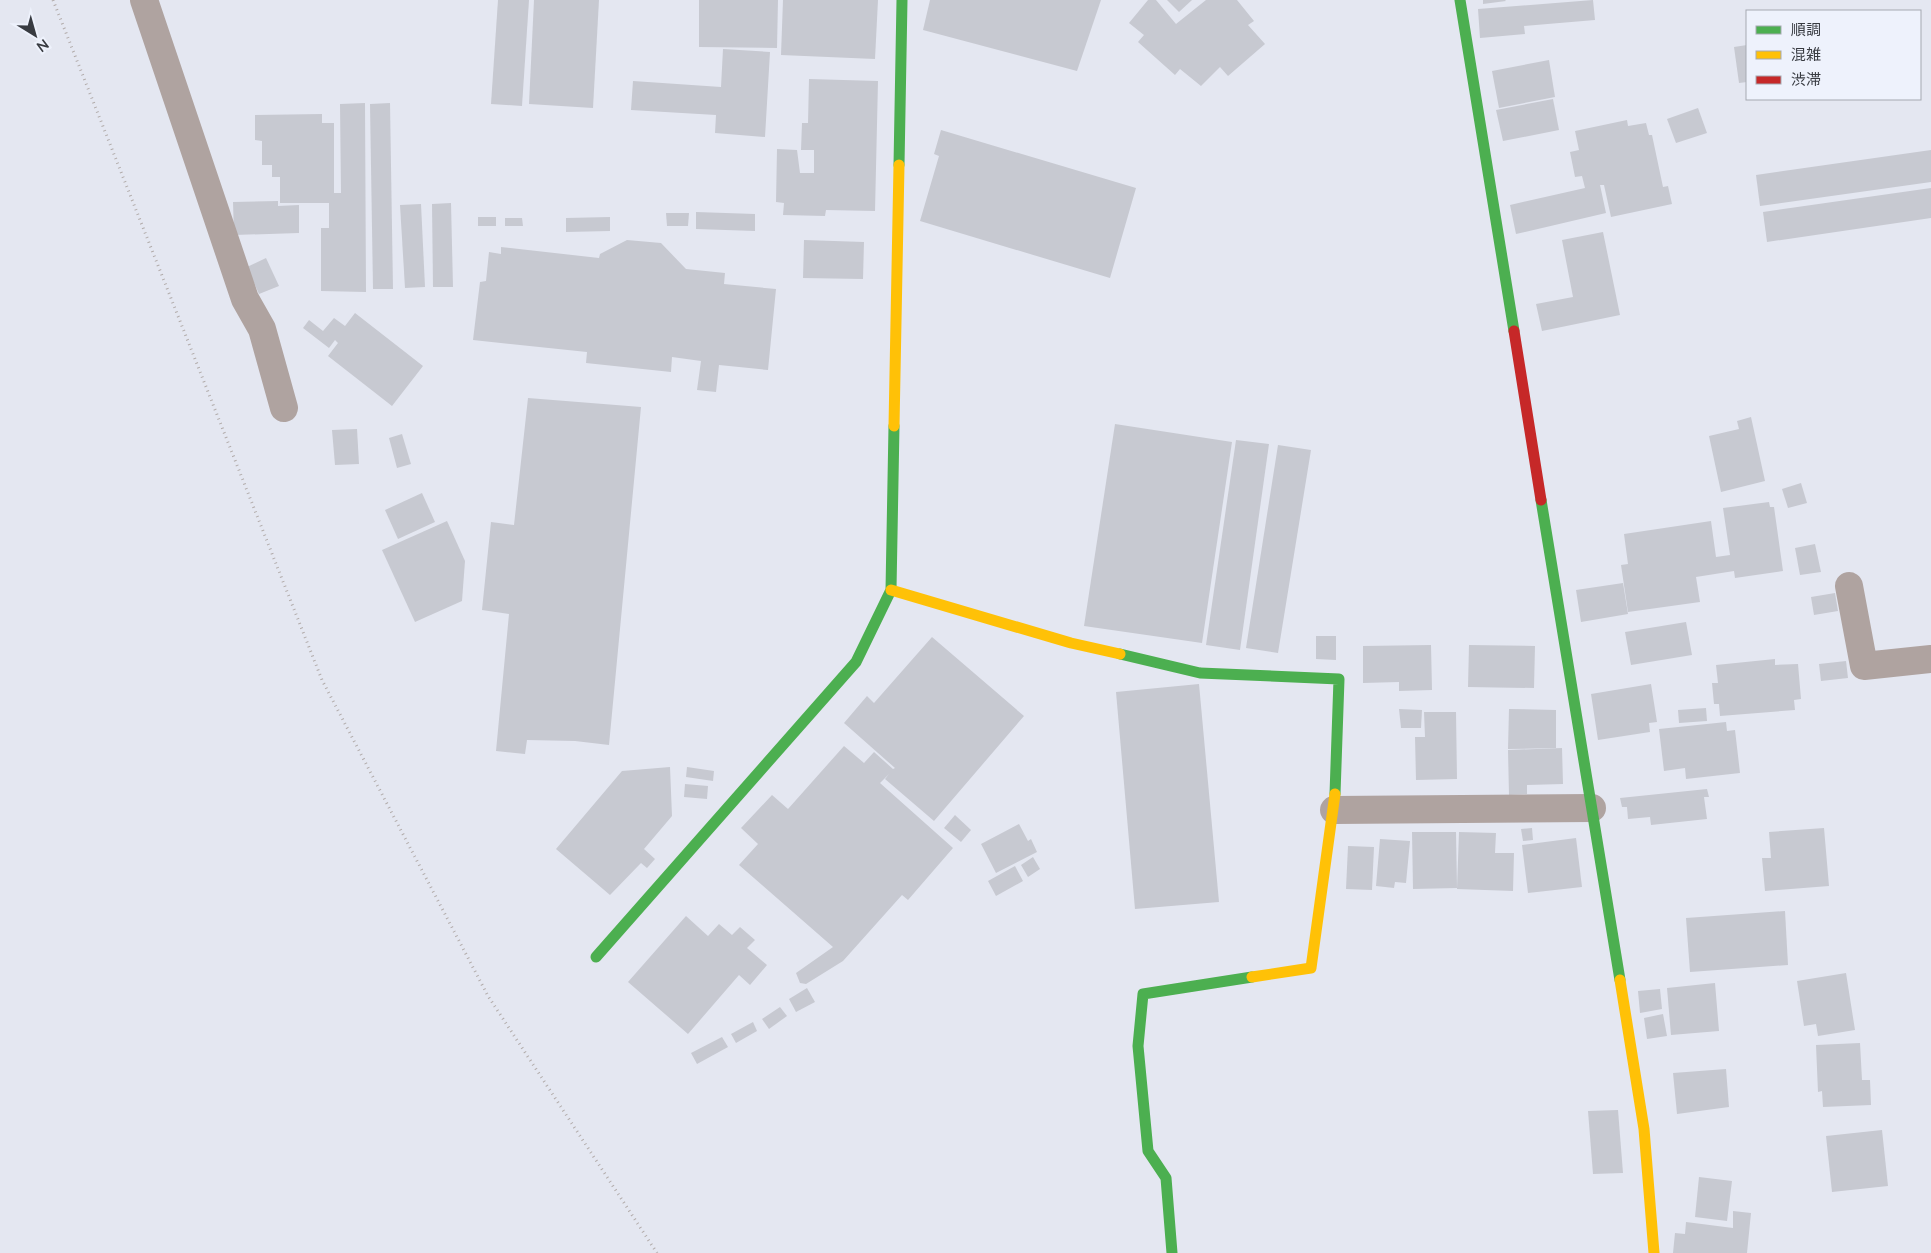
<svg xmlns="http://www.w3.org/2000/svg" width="1931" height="1253" font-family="Lato,'Noto Sans JP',sans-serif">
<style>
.building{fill:#c7c9d1}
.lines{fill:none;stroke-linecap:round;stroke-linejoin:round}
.path{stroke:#b2acab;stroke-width:3;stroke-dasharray:1 4;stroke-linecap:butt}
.street{stroke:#afa3a0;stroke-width:28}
.fast{stroke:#4caf50;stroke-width:11}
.slow{stroke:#ffc107;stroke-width:11}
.jam{stroke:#c62828;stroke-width:11}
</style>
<rect width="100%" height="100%" fill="#e4e7f1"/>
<g class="building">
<polygon points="498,0 529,0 522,106 491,104"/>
<polygon points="534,0 599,0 593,108 529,104"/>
<polygon points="699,0 778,0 777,48 699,47"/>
<polygon points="783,0 878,0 875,59 781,55"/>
<polygon points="930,0 1101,0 1077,71 923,30"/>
<polygon points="1148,0 1156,0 1176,24 1206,0 1237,0 1254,21 1248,25 1265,44 1228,76 1220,67 1201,86 1180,69 1175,75 1138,42 1144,35 1129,23"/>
<polygon points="1167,0 1192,0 1179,12"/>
<polygon points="1483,0 1505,0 1506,1 1483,4"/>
<polygon points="1593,0 1595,20 1524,26 1525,34 1480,38 1478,9"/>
<polygon points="1747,45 1747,82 1739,83 1734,47"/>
<polygon points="723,49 770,52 765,137 715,133 716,115 631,110 633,81 721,87"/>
<polygon points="1549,60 1555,97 1499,108 1492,71"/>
<polygon points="809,79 878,81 875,211 826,210 825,216 783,215 784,203 776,202 777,149 797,150 800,173 814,173 814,150 801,150 802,123 808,123"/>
<polygon points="1553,99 1559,130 1503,141 1496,110"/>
<polygon points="365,103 366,292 321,291 321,228 329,228 329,203 280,203 280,177 272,177 272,165 262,165 262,141 255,140 255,115 322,114 322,123 334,123 334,193 341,193 340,104"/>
<polygon points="390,103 393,289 373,289 370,104"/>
<polygon points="1698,108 1707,133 1676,143 1667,119"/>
<polygon points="1627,120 1628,126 1646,123 1649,135 1652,135 1663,187 1668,186 1672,204 1611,217 1604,185 1600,185 1606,213 1516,234 1510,205 1585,188 1582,176 1575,177 1570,152 1579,150 1575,131"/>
<polygon points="941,130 1136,188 1110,278 920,221 939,156 934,154"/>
<polygon points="1931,150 1931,182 1760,206 1756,175"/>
<polygon points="1931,188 1931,218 1767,242 1763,212"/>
<polygon points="278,201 278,206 299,205 299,233 234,235 233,202"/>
<polygon points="451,203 453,287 433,287 432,204"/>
<polygon points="421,204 425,287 405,288 400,205"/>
<polygon points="696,212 755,214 755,231 696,229"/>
<polygon points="666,213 689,213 688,226 667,226"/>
<rect x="478" y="217" width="18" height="9"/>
<polygon points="610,217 610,231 566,232 566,218"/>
<polygon points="505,218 522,218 523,226 505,226"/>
<polygon points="1603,232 1620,315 1542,331 1536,304 1573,297 1562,240"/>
<polygon points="627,240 661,243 686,269 725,273 724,284 776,289 768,370 719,365 716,392 697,390 701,361 672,357 671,372 586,363 587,352 473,340 480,282 486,281 489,252 501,254 501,247 599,258 600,254"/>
<polygon points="804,240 864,242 863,279 803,278"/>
<polygon points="266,258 279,286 259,294 247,267"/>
<polygon points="355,313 423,366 392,406 328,356 338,343 335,340 329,348 303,328 309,320 323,331 334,318 345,326"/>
<polygon points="528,398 641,407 609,745 575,741 527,740 525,754 496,751 509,614 482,610 491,522 514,525"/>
<polygon points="1751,417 1765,481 1721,492 1709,436 1739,429 1737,421"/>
<polygon points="1115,424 1232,442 1202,643 1084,626"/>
<polygon points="357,429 359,464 335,465 332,430"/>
<polygon points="402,434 411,464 397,468 389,438"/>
<polygon points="1236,440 1269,444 1240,650 1206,645"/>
<polygon points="1278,445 1311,450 1278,653 1246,648"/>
<polygon points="1801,483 1807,503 1788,508 1782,489"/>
<polygon points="422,493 435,522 398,539 385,510"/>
<polygon points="1769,502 1770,507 1774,507 1783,571 1735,578 1734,571 1696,577 1700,602 1628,612 1621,565 1628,564 1624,534 1711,521 1716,557 1730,555 1723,508"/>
<polygon points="447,521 465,561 462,601 415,622 382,550"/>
<polygon points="1815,544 1821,572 1800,575 1795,548"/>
<polygon points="1623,583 1628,614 1581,622 1576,590"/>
<polygon points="1835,593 1838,611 1814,615 1811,597"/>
<polygon points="1686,622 1692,655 1631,665 1625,632"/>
<polygon points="1316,636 1336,636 1336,660 1316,659"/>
<polygon points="932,637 1024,716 934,821 885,779 889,774 880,783 953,848 908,900 902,895 843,961 806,984 800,983 796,973 833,947 739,865 758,844 741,828 772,795 788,809 844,746 864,763 874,752 893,769 895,768 844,723 867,696 874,703"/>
<polygon points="1431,645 1432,690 1399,691 1399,682 1363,683 1363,646"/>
<polygon points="1469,645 1535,646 1534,688 1468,687"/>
<polygon points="1775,659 1775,665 1798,664 1801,699 1794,700 1795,710 1720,716 1719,704 1714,704 1712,683 1718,683 1716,665"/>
<polygon points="1846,661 1848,678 1821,681 1819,664"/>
<polygon points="1199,684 1219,902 1135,909 1116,692"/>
<polygon points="1651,684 1657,722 1649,723 1650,732 1598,740 1591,694"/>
<polygon points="1706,708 1707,721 1679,723 1678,710"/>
<polygon points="1399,709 1422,710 1421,728 1401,728"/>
<polygon points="1509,709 1556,710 1556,748 1508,749"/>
<polygon points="1424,712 1456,712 1457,779 1416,780 1415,737 1425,737"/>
<polygon points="1726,722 1727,731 1735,730 1740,773 1686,779 1685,768 1664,771 1659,729"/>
<polygon points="1562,748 1563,784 1527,785 1527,794 1509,795 1508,750"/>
<polygon points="670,767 672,816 644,849 655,859 647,868 641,863 610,895 556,849 622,771"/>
<polygon points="687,767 714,771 713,781 686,777"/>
<polygon points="685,784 708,786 707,799 684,797"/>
<polygon points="1707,789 1709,797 1704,797 1707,819 1651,825 1650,817 1628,819 1627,807 1622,807 1620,798"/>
<polygon points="955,815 971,830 961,842 944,828"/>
<polygon points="1019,824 1028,841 1031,839 1037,852 996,873 981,844"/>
<polygon points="1532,828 1533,840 1523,841 1521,829"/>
<polygon points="1824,828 1829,886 1765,891 1762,858 1771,858 1769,832"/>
<polygon points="1412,832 1456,832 1457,888 1413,889"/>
<polygon points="1459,832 1496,833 1495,853 1514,853 1513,891 1457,889"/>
<polygon points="1576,838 1582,887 1528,893 1522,845"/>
<polygon points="1380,839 1410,841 1406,883 1395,882 1394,888 1376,886"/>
<polygon points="1348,846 1374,847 1372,890 1346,889"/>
<polygon points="1033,857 1040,869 1028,877 1021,865"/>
<polygon points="1015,866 1023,881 996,896 988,881"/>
<polygon points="1785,911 1788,965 1690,972 1686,918"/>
<polygon points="686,916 708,936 719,924 732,935 740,927 755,940 747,948 767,965 750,985 739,975 688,1034 628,982"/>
<polygon points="1846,973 1855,1030 1818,1036 1816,1024 1804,1026 1797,981"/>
<polygon points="1715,983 1719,1031 1671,1035 1667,988"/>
<polygon points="807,988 815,1002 796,1012 789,999"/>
<polygon points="1660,989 1662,1009 1640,1013 1638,991"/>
<polygon points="780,1007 787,1016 769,1029 762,1019"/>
<polygon points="1663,1014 1667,1036 1647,1039 1644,1018"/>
<polygon points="753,1022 757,1031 736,1043 731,1034"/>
<polygon points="722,1037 728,1047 697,1064 691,1053"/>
<polygon points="1860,1043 1862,1080 1870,1080 1871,1105 1823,1107 1822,1091 1818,1092 1816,1045"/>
<polygon points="1726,1069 1729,1107 1677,1114 1673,1073"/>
<polygon points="1618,1110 1623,1173 1593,1174 1588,1111"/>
<polygon points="1882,1130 1888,1186 1832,1192 1826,1136"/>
<polygon points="1699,1177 1732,1181 1727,1221 1695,1217"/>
<polygon points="1733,1211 1751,1213 1747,1253 1673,1253 1675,1233 1685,1234 1686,1222 1733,1228"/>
</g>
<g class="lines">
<polyline class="path" points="53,0 322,680 488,996 657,1253"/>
<g class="street">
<polyline points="144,0 245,299 262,329 284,408"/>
<polyline points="1849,586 1864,666 1931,659"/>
<polyline points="1334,810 1592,808"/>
</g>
<g class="fast">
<polyline points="1460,0 1514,331"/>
<polyline points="899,165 902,0"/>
<polyline points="1541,500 1620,980"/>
<polyline points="1120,654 1200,673 1339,679 1335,794"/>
<polyline points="596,957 856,662 891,590 894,426"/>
<polyline points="1172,1253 1166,1178 1148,1151 1138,1046 1143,994 1252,977"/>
</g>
<g class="slow">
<polyline points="894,426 899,165"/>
<polyline points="891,590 1071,643 1120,654"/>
<polyline points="1252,977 1311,968 1335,794"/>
<polyline points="1620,980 1644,1129 1654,1253"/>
</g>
<polyline class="jam" points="1514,331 1541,500"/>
</g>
<rect x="1746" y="10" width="175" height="90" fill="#eef2fc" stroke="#a5a9b1"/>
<rect x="1756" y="26" width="25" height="8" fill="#4caf50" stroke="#a5a9b1"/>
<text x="1791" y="35" font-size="15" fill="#383b41">順調</text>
<rect x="1756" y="51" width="25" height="8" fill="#ffc107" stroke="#a5a9b1"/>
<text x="1791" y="60" font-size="15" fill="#383b41">混雑</text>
<rect x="1756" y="76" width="25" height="8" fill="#c62828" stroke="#a5a9b1"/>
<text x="1791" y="85" font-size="15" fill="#383b41">渋滞</text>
<g transform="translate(35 35) rotate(143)" stroke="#eef2fc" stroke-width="4" paint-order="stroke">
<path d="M0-4L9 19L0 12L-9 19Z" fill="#383b41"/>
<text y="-8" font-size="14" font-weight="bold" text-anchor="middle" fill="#383b41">N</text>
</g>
</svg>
